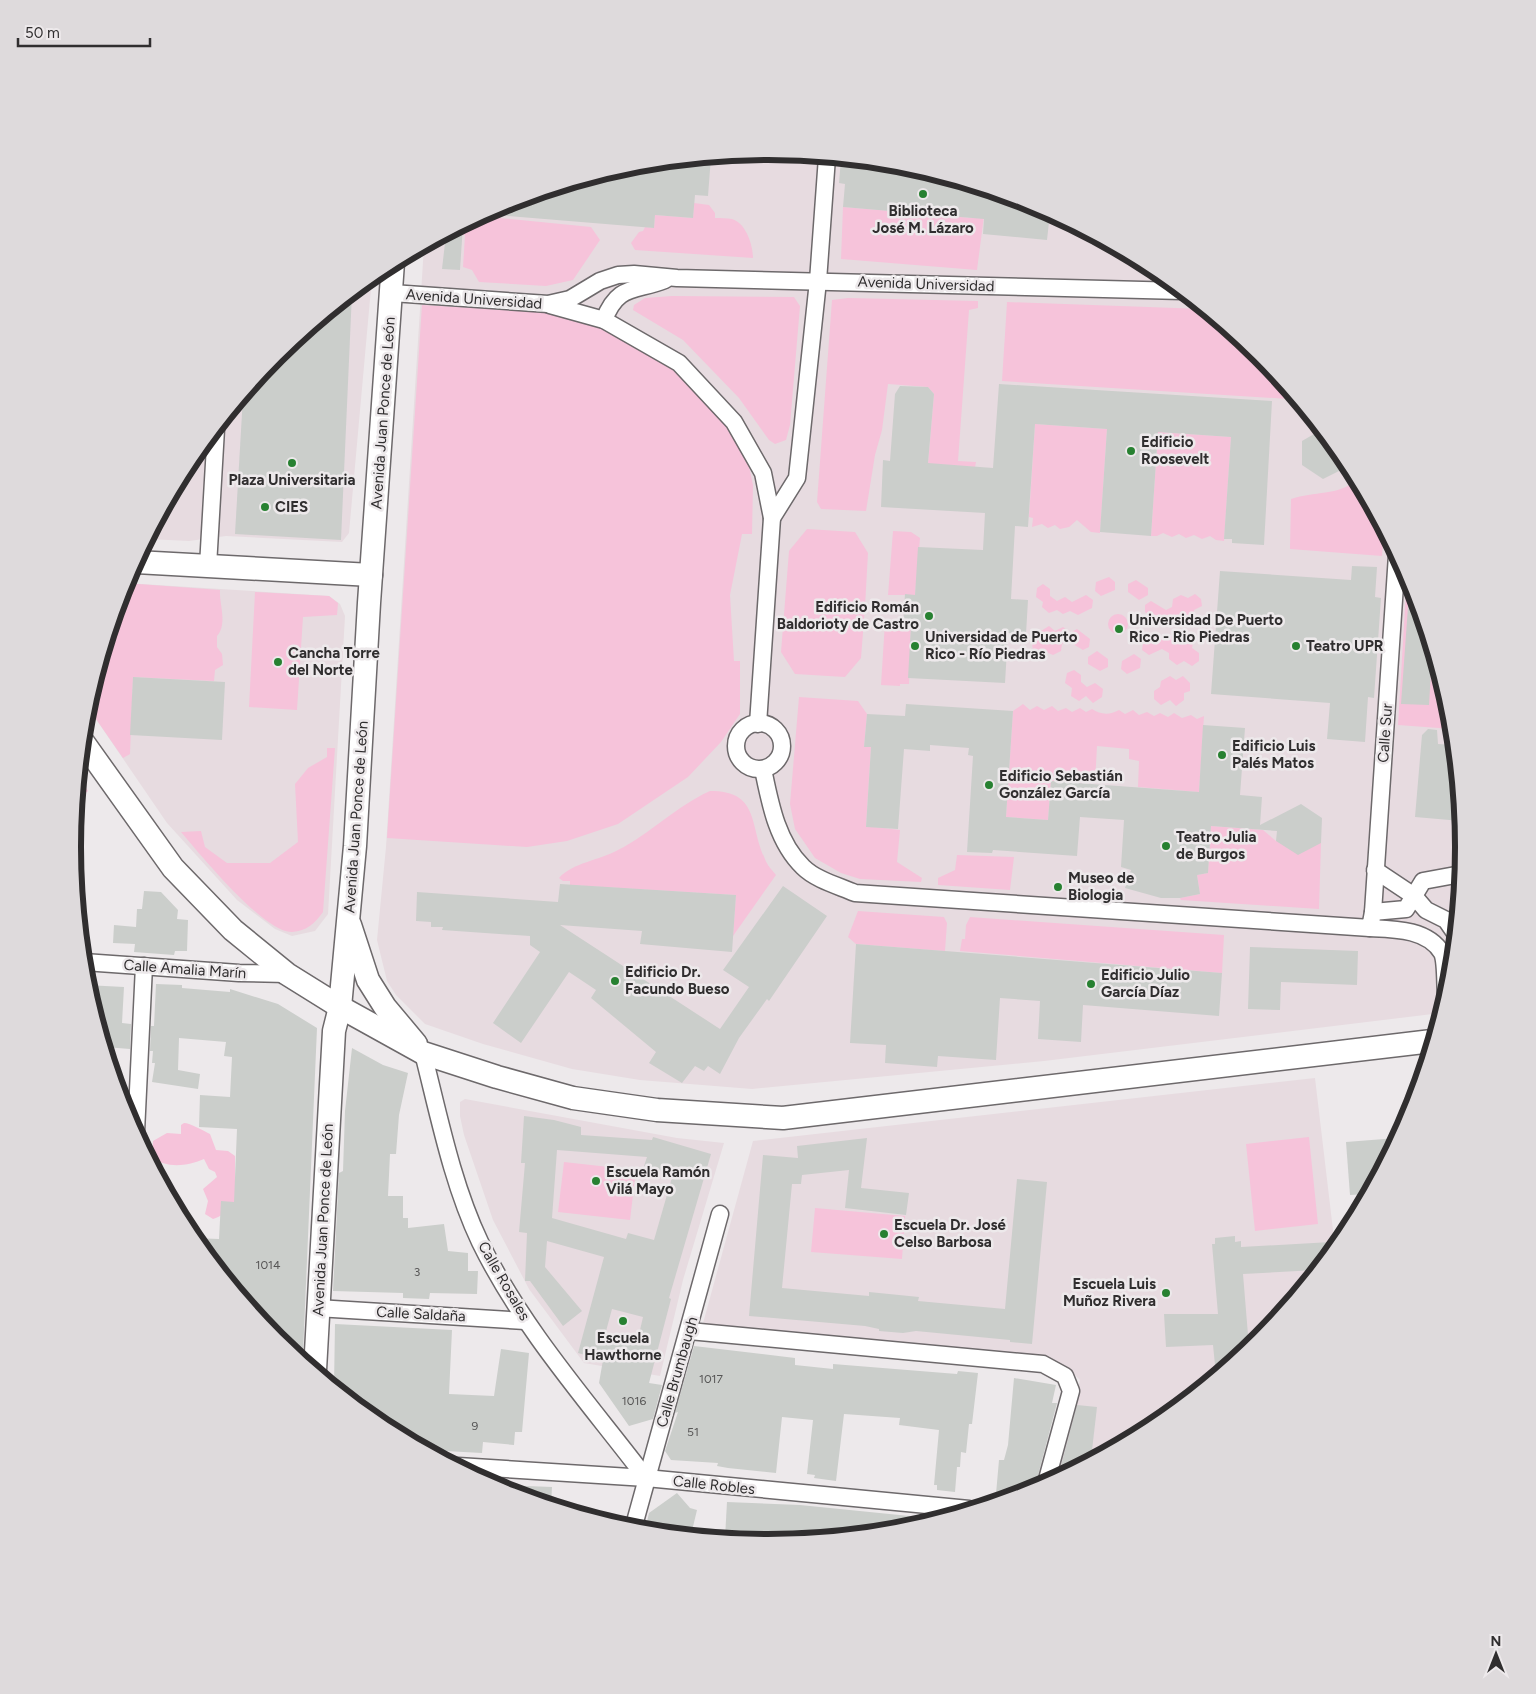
<svg xmlns="http://www.w3.org/2000/svg" width="1536" height="1694" font-family="Figtree,sans-serif">
<style>
.built{fill:#e7dbe0}
.green{fill:#f6c3da}
.building{fill:#cbcecb;fill-rule:evenodd}
.lines{fill:none;stroke-linecap:round;stroke-linejoin:round}
.street-casing{stroke:#6d696b;stroke-width:19}
.secondary-casing{stroke:#6d696b;stroke-width:25}
.street{stroke:#fff;stroke-width:16}
.secondary{stroke:#fff;stroke-width:22}
.poi-dot{fill:#278131;stroke:#ede9eb;stroke-width:2}
.labels{text-anchor:middle;dominant-baseline:central;stroke-width:5;stroke-linejoin:round;paint-order:stroke}
.number-label{font-size:12px;fill:#575656}
.poi-label{font-size:15px;font-weight:bold;fill:#302e2f;stroke:#ede9eb;text-anchor:start}
.street-label{font-size:15px;fill:#302e2f;stroke:#ede9eb}
.rim{fill:none;stroke:#302e2f;stroke-width:6}
</style>
<rect width="100%" height="100%" fill="#ede9eb"/>
<g class="built">
<polygon points="768,152 904,165 1034,205 1155,269 1260,355 1346,461 1411,581 1450,712 1463,847 1450,983 1441,1013 1044,1061 752,1089 640,1080 572,1069 483,1044 425,1024 396,995 387,981 377,940 386,847 424,246 502,204 633,165"/>
<polygon points="372,277 349,533 342,542 226,536 189,541 148,539 190,460 276,355"/>
<polygon points="125,583 329,596 340,604 345,616 328,914 315,931 292,936 275,929 237,900 167,823 87,706"/>
<polygon points="1315,1078 1335,1247 1260,1339 1154,1425 1057,1477 1080,1380 1065,1365 1030,1358 702,1327 753,1141"/>
<polygon points="465,1099 677,1138 724,1143 683,1280 660,1376 584,1363 529,1289 493,1220 464,1135 460,1116 460,1102"/>
</g>
<g class="green">
<path d="M694,203l15,2 6,8v5c6,0 12,0 17,1 14,4 21,26 21,39l-118,-8 -4,-7 8,-11 4,-1 2,-4 9,1 1,-13 38,3z"/>
<polygon points="843,207 972,218 984,216 977,270 841,259"/>
<polygon points="480,216 591,227 600,240 573,280 546,286 479,282 472,270 463,267 465,235 450,232"/>
<polygon points="672,296 794,297 800,306 790,425 786,440 775,444 769,440 739,398 683,340 633,310 634,305 645,298"/>
<polygon points="848,298 978,301 978,308 969,310 958,461 976,462 975,467 928,464 934,394 928,387 888,384 882,430 875,455 866,511 821,509 817,502 832,300"/>
<polygon points="1007,302 1204,309 1260,355 1287,389 1289,399 1002,381"/>
<polygon points="422,305 555,313 609,328 676,368 730,425 747,457 753,485 752,534 742,534 730,595 734,661 740,661 740,714 721,742 688,777 618,824 567,841 527,847 387,838"/>
<polygon points="1035,424 1107,429 1100,533 1091,532 1077,520 1069,527 1060,529 1055,525 1048,528 1042,524 1032,527 1033,518 1029,517"/>
<polygon points="1158,432 1231,437 1224,541 1216,540 1210,536 1202,539 1194,535 1186,538 1179,534 1172,537 1163,533 1157,536 1151,536"/>
<path d="M1357,480l27,50 -2,26 -92,-7 1,-50c23,-8 47,-3 66,-19z"/>
<polygon points="807,529 855,532 868,553 865,607 861,658 845,677 795,674 781,652 789,551"/>
<polygon points="893,531 911,532 920,538 915,595 888,595"/>
<polygon points="1407,575 1450,712 1452,729 1398,725"/>
<polygon points="1109,577 1115,582 1115,590 1101,596 1095,591 1096,582"/>
<polygon points="1136,580 1148,588 1148,595 1139,600 1128,592 1128,584"/>
<path d="M125,583l95,7c-1,14 8,34 -3,46v11l5,7 1,11 -8,5 -1,11 -81,-4 -3,77 -7,4 -36,-52z"/>
<polygon points="1043,584 1050,589 1050,596 1057,601 1065,597 1072,602 1086,595 1093,600 1092,608 1078,615 1070,611 1063,614 1057,610 1049,613 1042,607 1043,602 1036,597 1037,588"/>
<polygon points="255,592 329,596 338,603 337,615 303,617 297,710 249,707"/>
<polygon points="1195,594 1201,599 1202,606 1194,610 1194,619 1186,624 1180,620 1173,623 1165,618 1158,622 1145,612 1145,605 1151,601 1166,610 1172,607 1173,599 1181,595 1188,598"/>
<circle cx="1118" cy="624" r="10"/>
<polygon points="885,622 911,625 909,684 900,684 900,686 881,685"/>
<polygon points="1049,626 1055,631 1063,627 1070,633 1077,629 1090,639 1089,647 1083,650 1068,641 1062,644 1061,651 1053,655 1046,652 1039,655 1033,651 1032,643 1041,639 1041,631"/>
<polygon points="1157,635 1165,639 1172,636 1177,641 1186,637 1193,643 1192,648 1199,653 1199,661 1192,666 1184,661 1177,665 1169,659 1169,653 1162,649 1149,655 1142,650 1143,642"/>
<polygon points="1097,651 1108,659 1108,667 1100,671 1088,664 1088,657"/>
<polygon points="1134,654 1141,659 1140,668 1127,674 1121,669 1122,661"/>
<polygon points="1074,670 1081,675 1081,682 1087,687 1095,683 1103,689 1102,697 1093,703 1086,696 1079,701 1071,696 1072,688 1065,683 1067,673"/>
<polygon points="1170,676 1176,680 1183,676 1190,683 1190,691 1184,693 1184,700 1176,706 1170,700 1161,705 1154,699 1154,691 1160,687 1161,681"/>
<polygon points="799,697 858,701 867,714 864,747 871,747 866,826 900,830 897,862 922,878 921,882 860,879 841,873 815,858 802,839 795,829 790,804"/>
<path d="M1023,704l7,6 7,-4 7,4 8,-4 6,5 8,-3 6,4 8,-4 6,4 6,-3c9,6 18,6 27,1l6,4 8,-4 6,5 8,-3 7,4 6,-3 8,4 6,-4 8,5 9,-3 6,4 7,-3 -5,76 -61,-5 1,-26 -10,-2v-10l-32,-3 -2,37 -44,-2 -3,39 -42,-3 7,-106z"/>
<path d="M327,748h8l-12,164c-8,11 -16,19 -31,20 -28,1 -93,-79 -111,-100l20,-1 4,16 22,16h43l28,-21 -3,-58 13,-16 19,-11z"/>
<polygon points="79,778 88,791 77,800"/>
<path d="M710,791c50,0 39,34 55,68 2,6 7,11 11,16l-43,61 3,-41 -166,-10v-4h-7l-4,-3c13,-15 41,-18 59,-28 32,-16 57,-43 92,-59z"/>
<polygon points="1211,826 1263,830 1276,841 1321,843 1319,909 1181,900 1180,898 1200,894 1197,875 1208,873"/>
<polygon points="957,855 1014,857 1010,890 938,885 938,878 955,870"/>
<polygon points="858,911 944,917 947,923 945,951 856,944 848,937"/>
<polygon points="970,917 1224,935 1222,973 960,951 962,939 965,939 966,925"/>
<path d="M184,1123c6,0 20,8 26,11l6,16 12,1 7,5v21l14,6c-10,13 -20,32 -36,36l-8,-5 3,-13 -5,-12 14,-12 -2,-5 -6,-3 -5,-10c-16,7 -38,10 -52,-2l1,-16 14,-8 14,1v-9z"/>
<polygon points="1309,1137 1318,1224 1255,1231 1246,1144"/>
<polygon points="564,1162 636,1170 630,1220 558,1212"/>
<polygon points="815,1208 905,1216 902,1259 811,1252"/>
</g>
<g class="building">
<polygon points="711,157 708,196 695,195 693,218 655,215 654,228 484,214 502,204 621,168 646,170 647,163"/>
<polygon points="841,159 904,165 1034,205 1050,213 1047,240 983,234 984,219 843,207 845,184 839,183"/>
<polygon points="463,225 460,270 442,269 446,234"/>
<polygon points="352,293 341,540 235,534 243,396 276,355"/>
<polygon points="999,384 1272,401 1264,545 1232,543 1232,539 1224,539 1231,437 1158,432 1151,536 1100,532 1107,429 1035,424 1028,527 1015,526 1011,599 1028,600 1026,634 1008,633 1005,683 908,678 911,625 903,625 905,594 915,595 918,547 983,550 985,513 881,507 883,460 890,461 895,394 900,386 928,387 934,394 928,463 993,468"/>
<polygon points="1321,430 1349,466 1323,479 1302,465 1302,441"/>
<polygon points="1352,566 1377,567 1375,597 1381,598 1374,698 1368,697 1365,742 1327,739 1330,703 1211,694 1220,571 1351,580"/>
<polygon points="1410,579 1438,673 1431,672 1429,705 1401,704"/>
<polygon points="133,677 225,682 222,740 130,735"/>
<polygon points="906,704 1013,711 1006,817 1048,820 1051,781 1199,792 1203,725 1245,728 1240,795 1262,797 1260,825 1301,804 1322,818 1321,843 1298,855 1276,841 1277,831 1211,826 1208,873 1197,875 1200,894 1180,898 1161,898 1125,888 1131,870 1121,867 1124,820 1080,817 1077,856 993,850 992,853 967,852 973,756 968,755 969,748 930,745 930,751 904,749 898,829 866,827 871,747 864,747 867,714 905,716"/>
<polygon points="1428,729 1437,730 1438,744 1453,745 1461,821 1415,817 1422,735"/>
<polygon points="560,884 736,895 732,952 640,944 642,931 560,925 720,1029 749,987 723,970 783,886 827,916 769,1001 767,999 739,1038 720,1074 708,1066 704,1071 695,1066 682,1083 649,1063 656,1052 591,998 596,990 569,972 521,1043 493,1023 540,952 530,945 530,936 442,930 443,927 431,927 431,922 416,921 417,892 558,902"/>
<polygon points="144,891 161,892 178,910 177,919 188,920 187,951 175,951 174,955 134,952 135,944 113,943 114,925 136,927 137,909 142,909"/>
<polygon points="856,944 1222,973 1219,1016 1083,1005 1081,1042 1038,1039 1040,1001 1000,998 996,1060 938,1056 937,1067 885,1063 886,1045 850,1043"/>
<polygon points="1250,947 1358,951 1357,985 1281,982 1280,1010 1248,1009"/>
<polygon points="156,984 182,985 182,988 230,992 230,989 278,1004 317,1028 303,1353 294,1353 276,1339 193,1238 219,1239 221,1201 234,1202 237,1129 199,1127 200,1095 230,1097 232,1057 224,1056 226,1042 179,1038 178,1070 200,1074 198,1089 152,1082 155,1063 152,1063 153,1051 150,1051 151,1026 154,1026"/>
<polygon points="86,985 124,987 122,1023 131,1024 130,1049 105,1047"/>
<polygon points="352,1048 383,1065 408,1073 399,1115 396,1154 390,1154 388,1196 403,1196 403,1218 408,1218 408,1228 444,1224 448,1251 468,1253 468,1271 478,1271 477,1294 430,1293 429,1299 403,1298 403,1293 333,1291 339,1173 343,1171 345,1111"/>
<path d="M524,1116l30,4 27,7v8l71,5 1,-3 58,17 -42,144 2,1 -22,84 13,2 -9,34 -24,7 -30,-43 4,-23 -25,-7 26,-96 -57,-16 -2,26 37,44 -19,15 -33,-45h-5l2,-48 -8,-1 6,-69h-4zM557,1150l90,7 -3,9 29,8 -19,66 -26,-7 -2,6 -74,-21zM612,1309l31,8 -6,26 -32,-8z"/>
<polygon points="867,1138 861,1188 909,1193 906,1215 845,1208 849,1170 802,1175 801,1184 792,1184 782,1288 869,1296 869,1292 919,1297 918,1301 1005,1309 1017,1179 1047,1182 1032,1344 1010,1342 1010,1340 916,1331 903,1333 879,1331 879,1329 865,1326 749,1316 763,1155 798,1158 797,1146"/>
<polygon points="1397,1138 1367,1194 1350,1195 1346,1142"/>
<polygon points="1235,1236 1235,1242 1241,1241 1241,1247 1331,1242 1332,1251 1316,1270 1243,1274 1249,1347 1216,1375 1213,1345 1166,1347 1164,1314 1218,1314 1212,1244 1215,1244 1215,1238"/>
<polygon points="335,1324 452,1330 449,1394 494,1396 501,1349 529,1353 522,1432 515,1432 514,1445 483,1442 482,1453 427,1450 381,1425 334,1386"/>
<polygon points="694,1346 795,1358 795,1365 833,1369 833,1364 957,1374 958,1371 978,1373 972,1424 969,1424 966,1453 961,1452 960,1467 957,1467 955,1492 937,1490 937,1485 934,1485 939,1430 899,1425 900,1418 844,1414 836,1481 814,1478 815,1475 807,1474 813,1420 782,1417 776,1473 728,1468 717,1466 718,1463 671,1460 665,1451 678,1412 675,1413"/>
<polygon points="1014,1378 1056,1385 1052,1403 1057,1403 1036,1483 1026,1492 1013,1496 996,1494 999,1460 1004,1460 1008,1445"/>
<polygon points="1077,1405 1097,1407 1091,1459 1058,1477"/>
<polygon points="503,1485 552,1487 551,1505 502,1490"/>
<polygon points="677,1493 690,1508 697,1510 691,1535 645,1530 649,1513"/>
<polygon points="727,1502 800,1505 939,1519 903,1529 768,1542 725,1538"/>
</g>
<g class="lines">
<defs>
<g id="street">
<polyline points="392,293 548,304 570,299 600,281 618,275 634,274 677,278 1182,291"/>
<polyline points="550,305 604,320 679,363 734,422 763,473 772,518 758,724"/>
<path d="M604,320c14,-36 30,-28 61,-40"/>
<polyline points="772,518 797,478 818,281 827,157"/>
<polyline points="208,566 216,429"/>
<circle cx="759" cy="746" r="23"/>
<path d="M763,769c7,34 14,73 40,98 13,13 36,19 52,26l515,35 3,-16 33,-3 17,-28 38,-7"/>
<polyline points="1375,870 1414,896 1426,910 1446,920 1455,933"/>
<polyline points="1373,912 1397,555"/>
<path d="M1370,928c24,1 58,1 72,25 4,8 3,33 4,43"/>
<polyline points="84,962 239,973 287,974"/>
<path d="M423,1053c16,63 29,130 57,189 42,86 108,160 166,236"/>
<polyline points="136,1132 144,966"/>
<polyline points="317,1308 525,1321"/>
<polyline points="689,1331 1043,1364 1065,1376 1071,1391 1046,1483"/>
<polyline points="458,1466 646,1478 969,1509"/>
<polyline points="633,1529 720,1214"/>
</g>
<g id="secondary">
<polyline points="136,562 371,575"/>
<polyline points="83,742 173,868 233,930 287,974 340,1007 423,1053 497,1077 573,1098 657,1110 783,1118 1432,1041"/>
<polyline points="350,925 368,980 385,1007 416,1044"/>
<polyline points="315,1370 334,1031 340,1007 355,846 369,603 393,262"/>
</g>
</defs>
<use href="#street" class="street-casing"/>
<use href="#secondary" class="secondary-casing"/>
<use href="#street" class="street"/>
<use href="#secondary" class="secondary"/>
</g>
<g class="poi-dot">
<circle cx="923" cy="194" r="5"/>
<circle cx="1131" cy="451" r="5"/>
<circle cx="292" cy="463" r="5"/>
<circle cx="265" cy="507" r="5"/>
<circle cx="929" cy="616" r="5"/>
<circle cx="1119" cy="629" r="5"/>
<circle cx="915" cy="646" r="5"/>
<circle cx="1296" cy="646" r="5"/>
<circle cx="278" cy="662" r="5"/>
<circle cx="1222" cy="755" r="5"/>
<circle cx="989" cy="785" r="5"/>
<circle cx="1166" cy="846" r="5"/>
<circle cx="1058" cy="887" r="5"/>
<circle cx="615" cy="981" r="5"/>
<circle cx="1091" cy="984" r="5"/>
<circle cx="596" cy="1181" r="5"/>
<circle cx="884" cy="1234" r="5"/>
<circle cx="1166" cy="1293" r="5"/>
<circle cx="623" cy="1321" r="5"/>
</g>
<g class="labels">
<g class="number-label">
<text x="268" y="1265">1014</text>
<text x="417" y="1272">3</text>
<text x="711" y="1379">1017</text>
<text x="634" y="1401">1016</text>
<text x="475" y="1426">9</text>
<text x="693" y="1432">51</text>
</g>
<g class="poi-label">
<text x="923" y="211" text-anchor="middle">Biblioteca<tspan x="923" dy="17">José M. Lázaro</tspan></text>
<text x="1141" y="442">Edificio<tspan x="1141" dy="17">Roosevelt</tspan></text>
<text x="292" y="480" text-anchor="middle">Plaza Universitaria</text>
<text x="275" y="507">CIES</text>
<text x="919" y="607" text-anchor="end">Edificio Román<tspan x="919" dy="17">Baldorioty de Castro</tspan></text>
<text x="1129" y="620">Universidad De Puerto<tspan x="1129" dy="17">Rico - Rio Piedras</tspan></text>
<text x="925" y="637">Universidad de Puerto<tspan x="925" dy="17">Rico - Río Piedras</tspan></text>
<text x="1306" y="646">Teatro UPR</text>
<text x="288" y="653">Cancha Torre<tspan x="288" dy="17">del Norte</tspan></text>
<text x="1232" y="746">Edificio Luis<tspan x="1232" dy="17">Palés Matos</tspan></text>
<text x="999" y="776">Edificio Sebastián<tspan x="999" dy="17">González García</tspan></text>
<text x="1176" y="837">Teatro Julia<tspan x="1176" dy="17">de Burgos</tspan></text>
<text x="1068" y="878">Museo de<tspan x="1068" dy="17">Biologia</tspan></text>
<text x="625" y="972">Edificio Dr.<tspan x="625" dy="17">Facundo Bueso</tspan></text>
<text x="1101" y="975">Edificio Julio<tspan x="1101" dy="17">García Díaz</tspan></text>
<text x="606" y="1172">Escuela Ramón<tspan x="606" dy="17">Vilá Mayo</tspan></text>
<text x="894" y="1225">Escuela Dr. José<tspan x="894" dy="17">Celso Barbosa</tspan></text>
<text x="1156" y="1284" text-anchor="end">Escuela Luis<tspan x="1156" dy="17">Muñoz Rivera</tspan></text>
<text x="623" y="1338" text-anchor="middle">Escuela<tspan x="623" dy="17">Hawthorne</tspan></text>
</g>
<g class="street-label">
<text transform="translate(926 284) rotate(2)">Avenida Universidad</text>
<text transform="translate(474 299) rotate(4)">Avenida Universidad</text>
<text transform="translate(383 413) rotate(-86)">Avenida Juan Ponce de León</text>
<text transform="translate(1385 733) rotate(-86)">Calle Sur</text>
<text transform="translate(356 817) rotate(-86)">Avenida Juan Ponce de León</text>
<text transform="translate(185 969) rotate(4)">Calle Amalia Marín</text>
<text transform="translate(323 1220) rotate(-87)">Avenida Juan Ponce de León</text>
<text transform="translate(504 1281) rotate(60)">Calle Rosales</text>
<text transform="translate(421 1314) rotate(3)">Calle Saldaña</text>
<text transform="translate(677 1372) rotate(-74)">Calle Brumbaugh</text>
<text transform="translate(714 1485) rotate(6)">Calle Robles</text>
</g>
</g>
<path d="M0 0H1536V1694H0ZM81 847a687 687 0 1 1 1374 0a687 687 0 1 1-1374 0Z" fill="#dedadc" fill-rule="evenodd"/>
<path class="rim" d="M81 847a687 687 0 1 1 1374 0a687 687 0 1 1-1374 0Z"/>
<g transform="translate(1496 1654)" stroke="#ede9eb" stroke-width="4" paint-order="stroke">
<path d="M0-4L9 19L0 12L-9 19Z" fill="#302e2f"/>
<text y="-8" font-size="14" font-weight="bold" text-anchor="middle" fill="#302e2f">N</text>
</g>
<path d="M18 38v8h132v-8" fill="none" stroke="#302e2f" stroke-width="2.5"/>
<text x="25" y="38" font-size="15" fill="#302e2f" stroke="#ede9eb" stroke-width="4" paint-order="stroke">50 m</text>
</svg>
